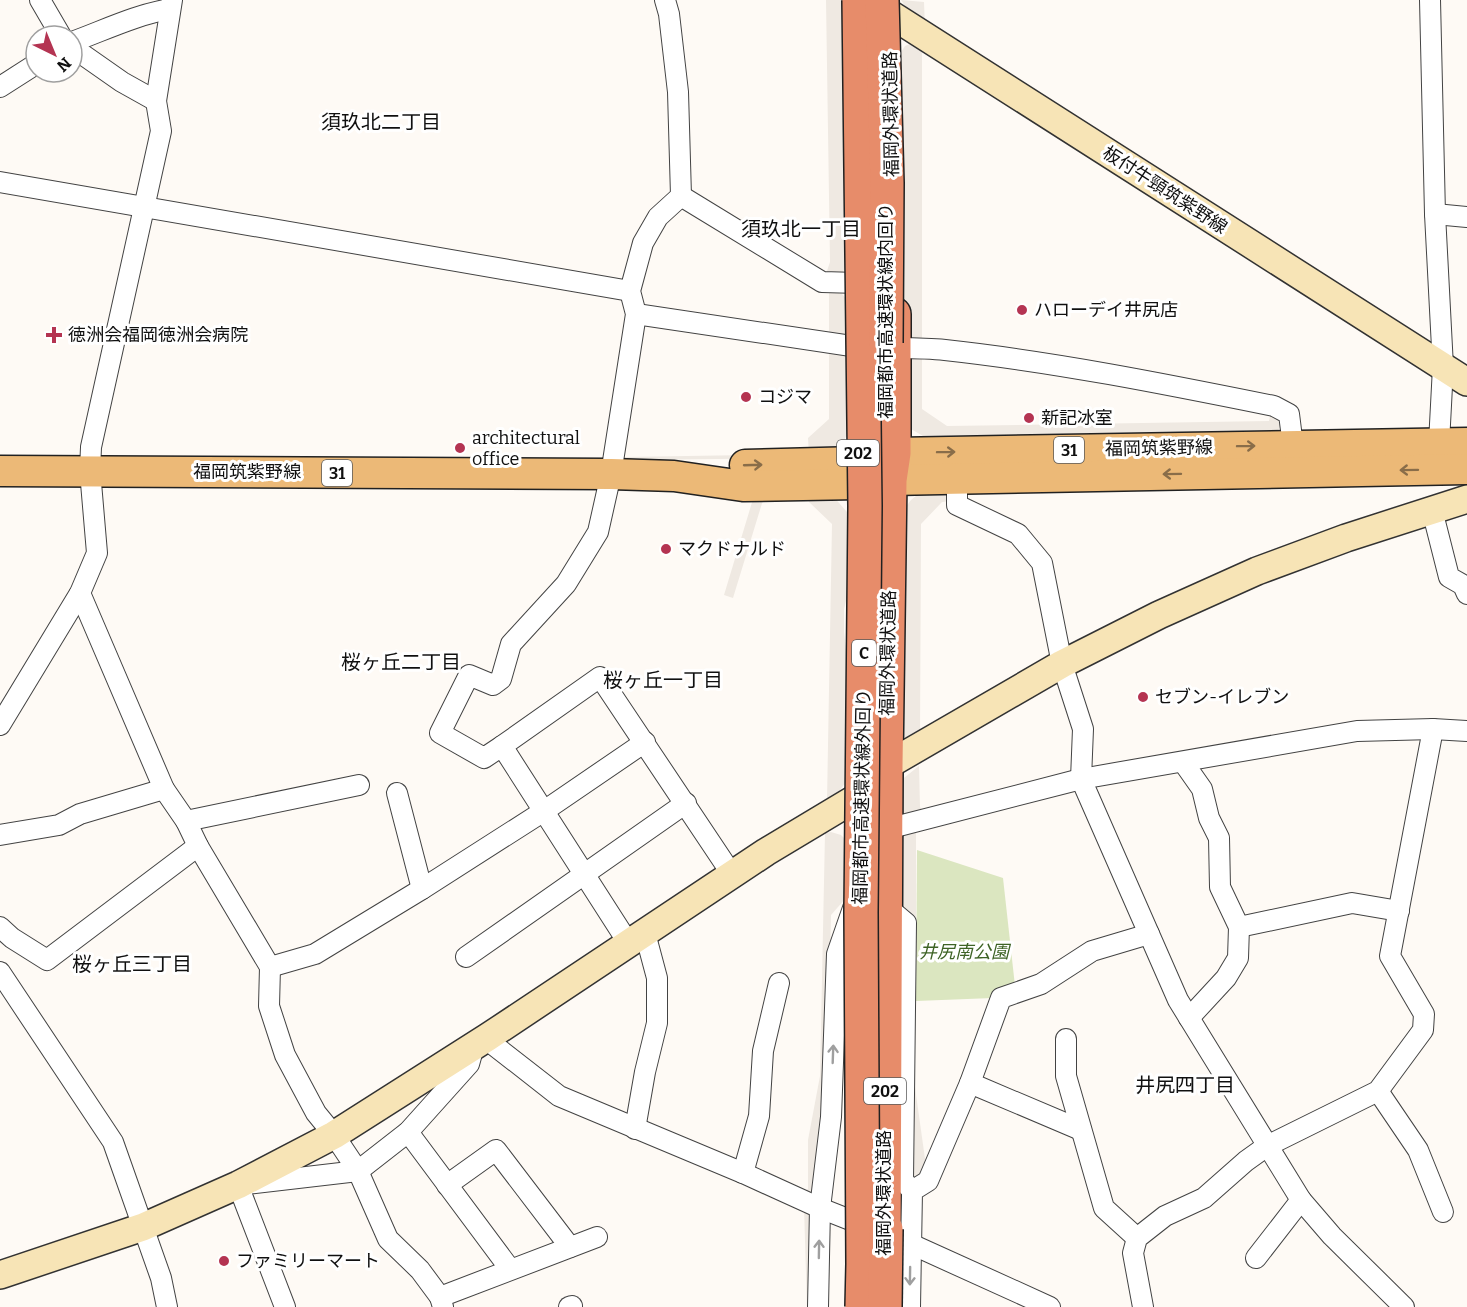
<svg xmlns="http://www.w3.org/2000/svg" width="1467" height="1307" font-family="Bitter,'Noto Sans JP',serif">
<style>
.green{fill:#dbe6c0}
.plaza{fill:#efe9e2}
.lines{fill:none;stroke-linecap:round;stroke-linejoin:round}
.street-casing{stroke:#434343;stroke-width:22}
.secondary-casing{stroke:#323232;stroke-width:30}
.primary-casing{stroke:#212121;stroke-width:33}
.highway-casing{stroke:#212121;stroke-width:36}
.street{stroke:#fff;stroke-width:20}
.secondary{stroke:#f7e4b6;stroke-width:27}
.primary{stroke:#ecb977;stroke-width:30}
.highway{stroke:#e78c6a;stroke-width:33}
.highway-bridge-casing{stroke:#212121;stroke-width:36;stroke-linecap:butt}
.highway-bridge{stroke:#e78c6a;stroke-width:33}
.oneway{stroke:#896d49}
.oneway2{stroke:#9f9f9f}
.poi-dot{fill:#b43452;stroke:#fff;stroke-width:2}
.labels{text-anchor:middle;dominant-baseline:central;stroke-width:6;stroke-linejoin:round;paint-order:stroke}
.shield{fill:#fff;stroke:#585858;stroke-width:1.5}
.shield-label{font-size:16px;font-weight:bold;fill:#101010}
.street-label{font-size:18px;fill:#101010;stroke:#fff}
.poi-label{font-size:18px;fill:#101010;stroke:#fff;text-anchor:start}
.park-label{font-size:18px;font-style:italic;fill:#3e6326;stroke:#fff}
.neighbourhood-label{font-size:20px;fill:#101010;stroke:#fff}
</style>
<rect width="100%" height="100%" fill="#fefaf5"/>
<polygon class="green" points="917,850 1003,878 1015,986 993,998 916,1001"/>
<g class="plaza">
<polygon points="826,0 843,0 844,3 846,168 844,208 849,226 848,263 841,275 826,274 830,262"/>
<polygon points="901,0 924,2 925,28 912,16"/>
<polygon points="912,43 922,43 922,344 904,344 901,52 905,46"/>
<polygon points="829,290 842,294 848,301 850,426 844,441 822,458 626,460 625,457 809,454 808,438 829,419"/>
<polygon points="922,356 922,409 947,426 1269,421 1271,411 1279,415 1281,426 1276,433 923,436 911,429 905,422 903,357"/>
<polygon points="630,486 832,495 847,512 848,593 844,609 844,632 849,677 847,775 845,783 838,793 827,801 832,524 809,502 808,499 763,500 733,598 724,595 753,499 731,493 616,491"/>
<polygon points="926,488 947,493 951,501 942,502 921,524 920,738 912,741 903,736 898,729 905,508 911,500"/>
<polygon points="919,766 920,807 926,814 905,819 895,815 900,781"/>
<polygon points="916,825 916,916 913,1073 926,1166 917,1179 911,1178 910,915 898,901 896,839"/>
<polygon points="831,832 841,835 845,839 847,851 845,899 831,915 827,1117 814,1191 801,1193 808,1189 808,1140 820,1076 825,833"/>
<polygon points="804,1207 814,1216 813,1307 807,1307"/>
</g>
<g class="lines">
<defs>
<g id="street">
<polyline points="40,0 61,36"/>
<polyline points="1430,0 1435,214 1443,367 1439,443"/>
<path d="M72,42c33,-12 63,-27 98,-33"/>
<polyline points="72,47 122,82 156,101"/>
<polyline points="0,87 36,64"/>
<polyline points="0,182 630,291"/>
<polyline points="681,196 822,282 858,283"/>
<polyline points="1435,214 1467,217"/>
<path d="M636,314l222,33c29,2 58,0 87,3 110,12 220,34 329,56l15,8 4,32"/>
<polyline points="957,479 957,505 1018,534 1042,563 1062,664 1083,729 1081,779 1178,1000 1301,1200 1332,1236 1404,1307"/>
<polyline points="1432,510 1449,577 1463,585 1467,594"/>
<polyline points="80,593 164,789 186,821 198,846 270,967 269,1006 285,1055 316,1113 334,1135 358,1171 388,1239 420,1270 440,1297"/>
<polyline points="0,725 80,593 97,553 90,471 91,447 161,131 156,101 172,0"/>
<polyline points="502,746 484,758 440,733 469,675 493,685 501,679 511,644 566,584 598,532 611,474 636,314 630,291 643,243 658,217 681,196 678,92 669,14 665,0"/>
<polyline points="1183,762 1202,789 1209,818 1219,838 1220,887 1239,927 1238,958 1226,978 1189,1018"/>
<polyline points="397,793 422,889"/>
<polyline points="186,821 359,785"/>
<polyline points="887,829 1081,779 1357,731 1433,729 1467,731"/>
<polyline points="0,835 59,825 80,814 164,789"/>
<polyline points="887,907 906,923 903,1180 912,1191"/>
<polyline points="0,927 12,938 47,960 198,846"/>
<polyline points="1239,927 1352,903 1399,911"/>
<polyline points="629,944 502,746 600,677 733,876"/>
<polyline points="466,957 686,803"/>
<polyline points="270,967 315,954 422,889 544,811 645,742"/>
<polyline points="0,972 113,1142 161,1278 167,1307"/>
<polyline points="488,1037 495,1046 559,1096 743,1173 820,1208 911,1244 1050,1307"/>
<polyline points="1066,1039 1066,1076 1104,1208 1137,1238"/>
<polyline points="970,1083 1081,1130"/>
<polyline points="1378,1091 1418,1150 1443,1212"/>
<polyline points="635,1129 645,1072 657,1023 657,978 645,933"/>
<polyline points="408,1132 510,1269"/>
<polyline points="743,1173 759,1116 763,1051 779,983"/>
<polyline points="447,1185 496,1150 570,1247"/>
<polyline points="1256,1258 1301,1200"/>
<polyline points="285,1307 238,1185 358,1171 408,1132 469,1064 474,1046"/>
<polyline points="443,1307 440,1297 597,1237"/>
<polyline points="569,1307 572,1306"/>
<polyline points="818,1307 820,1208 831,1117 837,954 853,908"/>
<polyline points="910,1307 912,1191 928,1181 970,1083 1001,998 1041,984 1092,951 1149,934"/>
<polyline points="1143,1307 1133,1253 1137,1238 1165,1216 1204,1198 1246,1161 1267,1146 1378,1091 1423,1030 1424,1014 1390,956 1433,729"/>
</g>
<g id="secondary">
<polyline points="867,3 890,14 1467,382"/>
<polyline points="0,1275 143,1227 238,1185 334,1135 488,1037 766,852 856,798 886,766 1062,664 1159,615 1257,571 1346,538 1467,499"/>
</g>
<g id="primary">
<polyline points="745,465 858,462 894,453 1467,443"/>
<polyline points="0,471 611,474 674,476 743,486 858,484 890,480 1467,469"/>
</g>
<polyline id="highway" points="884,1258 886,766 890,480 894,453 894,314"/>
</defs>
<use href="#street" class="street-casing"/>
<use href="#secondary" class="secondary-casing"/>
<use href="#primary" class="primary-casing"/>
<use href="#highway" class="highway-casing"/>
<use href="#street" class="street"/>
<use href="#secondary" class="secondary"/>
<use href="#primary" class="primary"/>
<use href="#highway" class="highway"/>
<defs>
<g id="highway-bridge">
<polyline points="859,0 865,506 861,912 863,1264 862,1307"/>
<polyline points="882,0 887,183 886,343"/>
<polyline points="885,1307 886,1229"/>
</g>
</defs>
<use href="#highway-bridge" class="highway-bridge-casing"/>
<use href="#highway-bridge" class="highway-bridge"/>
</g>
<defs><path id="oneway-shaft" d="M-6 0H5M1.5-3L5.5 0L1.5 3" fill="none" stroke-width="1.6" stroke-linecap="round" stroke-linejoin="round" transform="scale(1.5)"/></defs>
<g class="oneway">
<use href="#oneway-shaft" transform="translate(1246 446) rotate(-1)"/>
<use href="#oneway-shaft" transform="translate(946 452) rotate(-1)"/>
<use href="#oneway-shaft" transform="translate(753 465) rotate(-2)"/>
<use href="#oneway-shaft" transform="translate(1409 470) rotate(179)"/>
<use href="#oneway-shaft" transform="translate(1172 474) rotate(179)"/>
</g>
<g class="oneway2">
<use href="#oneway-shaft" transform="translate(833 1054) rotate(-88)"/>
<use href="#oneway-shaft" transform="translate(819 1249) rotate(-89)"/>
<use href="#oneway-shaft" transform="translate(910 1276) rotate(91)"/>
</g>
<g class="poi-dot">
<circle cx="1022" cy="310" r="6"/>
<path d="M51 326h6v6h6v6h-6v6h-6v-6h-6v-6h6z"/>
<circle cx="746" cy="397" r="6"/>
<circle cx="1029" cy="418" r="6"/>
<circle cx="460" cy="448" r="6"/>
<circle cx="666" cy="549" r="6"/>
<circle cx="1143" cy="697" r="6"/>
<circle cx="224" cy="1261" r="6"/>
</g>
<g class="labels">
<g class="shield">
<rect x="1054" y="437" width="30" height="26" rx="4.5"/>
<rect x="837" y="440" width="42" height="26" rx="4.5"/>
<rect x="322" y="460" width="30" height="26" rx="4.5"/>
<rect x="852" y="640" width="24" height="26" rx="4.5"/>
<rect x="864" y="1078" width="42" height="26" rx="4.5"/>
</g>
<g class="shield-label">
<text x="1069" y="450">31</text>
<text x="858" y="453">202</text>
<text x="337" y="473">31</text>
<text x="864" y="653">C</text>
<text x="885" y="1091">202</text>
</g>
<g class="street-label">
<text transform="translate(891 114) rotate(-91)">福岡外環状道路</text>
<text transform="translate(1165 190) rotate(33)">板付牛頸筑紫野線</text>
<text transform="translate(886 311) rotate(-90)">福岡都市高速環状線内回り</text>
<text transform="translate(1159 448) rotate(-1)">福岡筑紫野線</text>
<text x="247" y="472">福岡筑紫野線</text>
<text transform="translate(888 653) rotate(-89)">福岡外環状道路</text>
<text transform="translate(862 797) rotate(-89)">福岡都市高速環状線外回り</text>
<text transform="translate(884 1193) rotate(-90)">福岡外環状道路</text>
</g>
<g class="poi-label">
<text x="1034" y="310">ハローデイ井尻店</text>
<text x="68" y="335">徳洲会福岡徳洲会病院</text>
<text x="758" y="397">コジマ</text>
<text x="1041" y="418">新記冰室</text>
<text x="472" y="438">architectural<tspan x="472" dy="21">office</tspan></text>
<text x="678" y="549">マクドナルド</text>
<text x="1155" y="697">セブン-イレブン</text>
<text x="236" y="1261">ファミリーマート</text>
</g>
<g class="park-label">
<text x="964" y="952">井尻南公園</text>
</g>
<g class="neighbourhood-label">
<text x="381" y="122">須玖北二丁目</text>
<text x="801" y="229">須玖北一丁目</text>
<text x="401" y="662">桜ヶ丘二丁目</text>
<text x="663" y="680">桜ヶ丘一丁目</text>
<text x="132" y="964">桜ヶ丘三丁目</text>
<text x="1185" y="1085">井尻四丁目</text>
</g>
</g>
<g transform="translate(54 54) rotate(137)"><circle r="28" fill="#ffffff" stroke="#9f9f9f" stroke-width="1.5"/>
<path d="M0-4.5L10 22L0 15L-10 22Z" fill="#b43452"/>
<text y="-9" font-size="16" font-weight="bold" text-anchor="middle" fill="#101010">N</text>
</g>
</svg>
